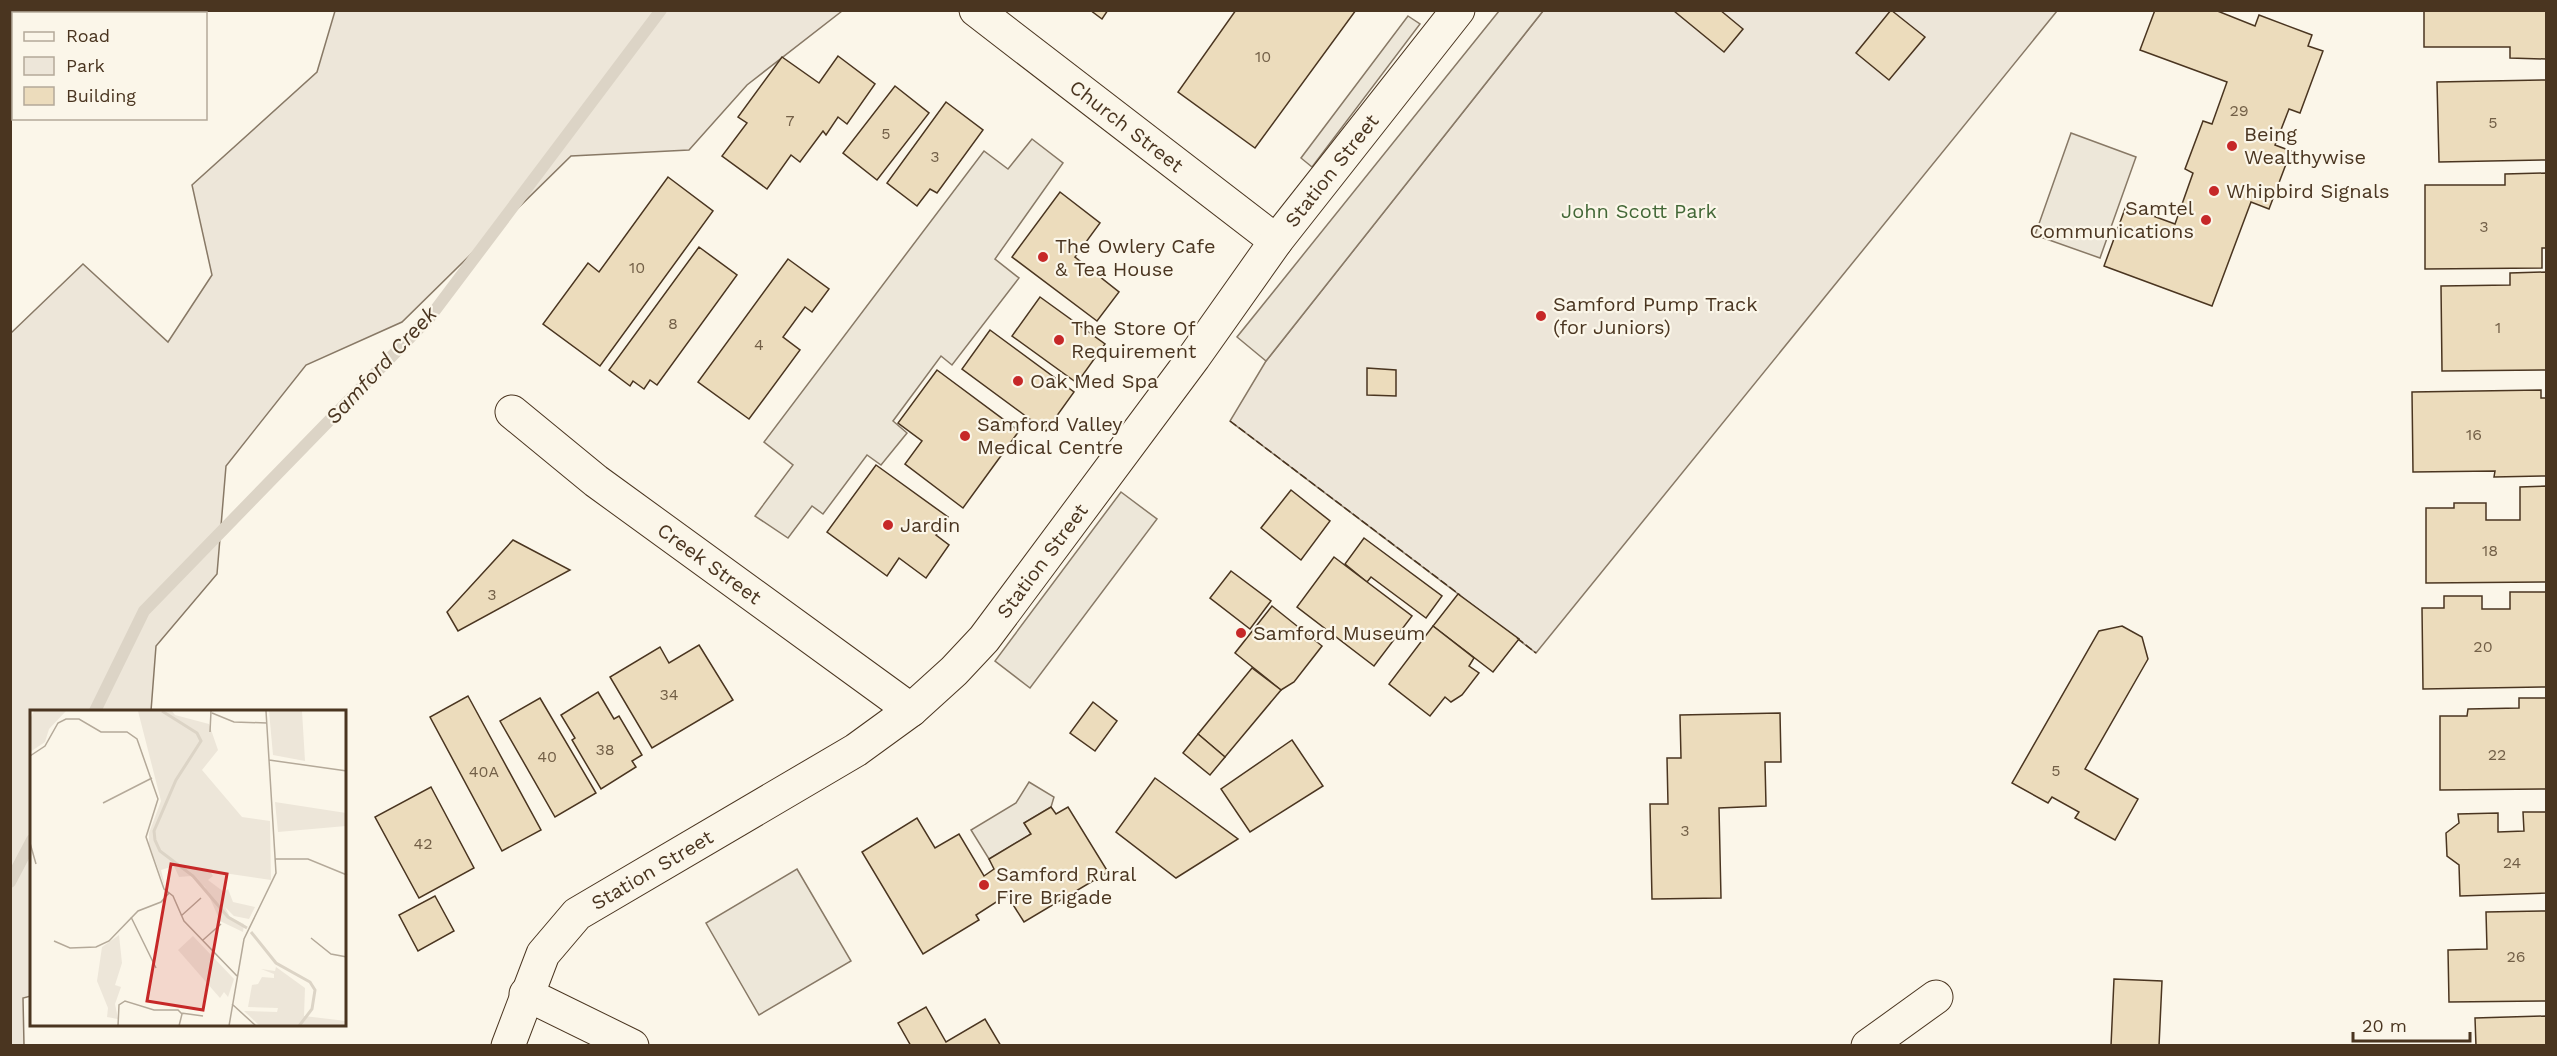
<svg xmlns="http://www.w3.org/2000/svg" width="2557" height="1056" font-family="'Work Sans',sans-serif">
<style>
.green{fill:#ede6d9;stroke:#887966;stroke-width:1.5}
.parking{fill:#ede7d9;stroke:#887966;stroke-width:1.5}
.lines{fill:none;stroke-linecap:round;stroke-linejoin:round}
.stream{stroke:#dcd4c6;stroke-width:12}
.building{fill:#ecdcbc;stroke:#4a3520;stroke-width:1.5}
.minor-casing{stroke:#4a3520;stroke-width:35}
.minor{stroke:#fbf6e9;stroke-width:33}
.fence{stroke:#4a3520;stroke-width:1.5;stroke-dasharray:8 3;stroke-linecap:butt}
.poi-dot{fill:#c62828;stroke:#fbf6e9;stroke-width:2}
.labels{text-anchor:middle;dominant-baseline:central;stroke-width:4.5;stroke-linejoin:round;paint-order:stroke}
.number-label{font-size:16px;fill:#725f47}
.street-label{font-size:20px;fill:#4a3520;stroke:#fbf6e9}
.poi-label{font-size:20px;fill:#4a3520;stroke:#fbf6e9;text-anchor:start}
.park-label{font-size:20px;fill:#436837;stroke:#fbf6e9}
.water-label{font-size:21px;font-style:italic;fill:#4a3520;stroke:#fbf6e9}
.inset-river{fill:none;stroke:#dcd4c6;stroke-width:3}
.inset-road{fill:none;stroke:#b4a999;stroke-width:1.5}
.view{fill:#c62828;fill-opacity:0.15;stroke:#c62828;stroke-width:3}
.inset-edge{fill:none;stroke:#4a3520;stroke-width:3}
</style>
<rect width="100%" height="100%" fill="#fbf6e9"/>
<g class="green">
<polygon points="335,11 842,11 747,85 689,150 571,156 402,322 306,365 226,466 217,574 156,646 151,711 32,711 31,996 23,998 24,1045 11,1046 11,333 83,264 168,342 212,275 192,185 317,72"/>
<polygon points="1543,11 2057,11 1536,653 1230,421 1266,361"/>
</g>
<g class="parking">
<polygon points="1499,11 1543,11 1266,361 1237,337"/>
<polygon points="1408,16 1420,24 1312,167 1301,158"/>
<polygon points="2071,133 2136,157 2100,258 2035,235"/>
<polygon points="1032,139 1063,163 995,259 1019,278 952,365 941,356 893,421 907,433 881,465 867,455 823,514 812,506 788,538 755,516 793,465 764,442 984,151 1008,169"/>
<polygon points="1121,492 1157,519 1030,688 995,661"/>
<polygon points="1029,782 1054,797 1051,807 1024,823 1031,834 989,859 971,830 1016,803"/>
<polygon points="797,869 851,961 759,1015 706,923"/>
</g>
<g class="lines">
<g class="stream">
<polyline points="95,711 144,611 430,317 661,10"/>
<polyline points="10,882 32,840"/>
</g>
</g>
<g class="building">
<polygon points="1090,10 1108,10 1102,19"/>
<polygon points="1236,10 1356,10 1255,148 1178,92"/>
<polygon points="1720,10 1743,29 1724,52 1674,11"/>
<polygon points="1891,10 1925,37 1889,80 1856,53"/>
<polygon points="2155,10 2215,10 2255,26 2259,15 2312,35 2308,46 2323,51 2300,113 2289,109 2275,145 2291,151 2269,209 2251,202 2212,306 2104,266 2126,206 2175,224 2193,173 2185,169 2203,121 2212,124 2227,82 2140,50"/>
<polygon points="2424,10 2546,10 2546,59 2510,58 2510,47 2424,47"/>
<polygon points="838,56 875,84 847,124 838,117 826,135 823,131 800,162 791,155 767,189 722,156 747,123 738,117 782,57 819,83"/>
<polygon points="2546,80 2546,160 2439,162 2437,82"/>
<polygon points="895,86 929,113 877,180 843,153"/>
<polygon points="946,102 983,130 937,193 930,189 917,206 887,183"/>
<polygon points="2546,173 2546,248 2542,248 2542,268 2425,269 2425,185 2505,185 2505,174"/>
<polygon points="668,177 713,211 600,366 543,324 588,263 599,272"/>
<polygon points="1060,192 1100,223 1075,257 1119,292 1097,321 1012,257"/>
<polygon points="699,247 737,275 657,385 650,380 644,389 633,381 630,386 609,370"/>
<polygon points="788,259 829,289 812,312 805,307 783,337 800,350 749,419 698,382"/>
<polygon points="2546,272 2546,370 2442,371 2441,286 2510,285 2510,273"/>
<polygon points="1040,297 1105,344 1077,383 1012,336"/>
<polygon points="990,330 1074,392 1046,431 962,369"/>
<polygon points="1367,368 1396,370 1396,396 1367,395"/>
<polygon points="937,370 1019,431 963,508 905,464 922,441 898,423"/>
<polygon points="2541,390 2541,398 2546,398 2546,476 2494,477 2495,471 2413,472 2412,392"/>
<polygon points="876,465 948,517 936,535 949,545 926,578 899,558 887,576 827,532"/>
<polygon points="2546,486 2546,582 2426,583 2426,508 2454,508 2454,503 2486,503 2486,520 2520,520 2520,487"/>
<polygon points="1291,490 1330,521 1301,560 1261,528"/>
<polygon points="1364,538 1442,596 1426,618 1371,577 1367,582 1345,564"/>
<polygon points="513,540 570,570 458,631 447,612"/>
<polygon points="1334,557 1412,616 1374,666 1297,607"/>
<polygon points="1231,571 1271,601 1250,629 1210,598"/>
<polygon points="2510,592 2546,592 2546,687 2423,689 2422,608 2444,608 2444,596 2482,596 2482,609 2510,609"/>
<polygon points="1458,594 1519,639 1493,672 1433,626"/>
<polygon points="1272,606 1322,646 1294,682 1281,690 1235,653"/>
<polygon points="1433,626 1474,658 1469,666 1479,673 1462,695 1451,702 1445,697 1430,716 1389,684"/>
<polygon points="2122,626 2142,637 2148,659 2085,769 2138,799 2115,840 2075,818 2079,812 2052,797 2048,803 2012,783 2099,631"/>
<polygon points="699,645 733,700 652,748 610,677 660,647 669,663"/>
<polygon points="1252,668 1281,690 1225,757 1198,734"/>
<polygon points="598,692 614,719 619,716 642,755 632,761 636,767 601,789 572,740 575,738 561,715"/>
<polygon points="468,696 541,830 502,851 430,717"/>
<polygon points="540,698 596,793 555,817 500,721"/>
<polygon points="2519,698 2546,698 2546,789 2440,790 2440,716 2467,716 2468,709 2519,708"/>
<polygon points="1093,702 1117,721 1095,751 1070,733"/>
<polygon points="1780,713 1781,762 1765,762 1766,806 1719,808 1721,898 1652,899 1650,804 1668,804 1667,758 1681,758 1680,715"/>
<polygon points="1198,734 1225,757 1210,775 1183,753"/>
<polygon points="1292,740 1323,786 1250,832 1221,789"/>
<polygon points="1155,778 1177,794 1238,839 1176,878 1116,832"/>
<polygon points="431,787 474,868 419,898 375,817"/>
<polygon points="1051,807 1056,814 1068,807 1108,872 1024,922 1007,895 976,915 979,920 923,954 862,852 917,818 935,848 959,834 984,876 994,869 989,859 1031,834 1024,823"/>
<polygon points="2523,812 2546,812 2546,893 2460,896 2459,865 2447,856 2446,833 2459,823 2458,814 2498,813 2498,832 2524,831"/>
<polygon points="435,896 454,931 418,951 399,915"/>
<polygon points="2546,911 2546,1001 2449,1002 2448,950 2487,949 2486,912"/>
<polygon points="2114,979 2162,981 2159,1046 2111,1046"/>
<polygon points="926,1007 946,1042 985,1019 1001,1046 911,1046 898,1023"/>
<polygon points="2546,1016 2546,1046 2476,1046 2475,1018"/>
</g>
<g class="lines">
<defs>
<g id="minor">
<path id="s1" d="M976,10l300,231"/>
<path id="s2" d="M512,412l84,69 315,229"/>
<polyline points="526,994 632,1046"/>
<path id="s3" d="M508,1046l35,-92 34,-40 279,-164 55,-40 43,-39 30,-32 210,-282 82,-116 182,-231"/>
<polyline points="1868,1046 1936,997"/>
</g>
</defs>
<use href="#minor" class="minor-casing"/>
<use href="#minor" class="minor"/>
<g class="fence">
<polyline points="1230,421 1460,595"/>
<polyline points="1517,638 1536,653"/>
</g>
</g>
<g class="poi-dot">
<circle cx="2232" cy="146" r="6"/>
<circle cx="2214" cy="191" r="6"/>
<circle cx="2206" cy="220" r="6"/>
<circle cx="1043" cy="257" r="6"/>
<circle cx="1541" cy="316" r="6"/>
<circle cx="1059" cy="340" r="6"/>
<circle cx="1018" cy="381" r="6"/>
<circle cx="965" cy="436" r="6"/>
<circle cx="888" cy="525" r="6"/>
<circle cx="1241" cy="633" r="6"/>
<circle cx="984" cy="885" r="6"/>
</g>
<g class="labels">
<g class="number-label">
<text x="1263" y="56">10</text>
<text x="2239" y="110">29</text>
<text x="790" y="120">7</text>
<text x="2493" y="122">5</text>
<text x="886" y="133">5</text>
<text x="935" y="156">3</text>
<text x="2484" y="226">3</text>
<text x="637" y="267">10</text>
<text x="673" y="323">8</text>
<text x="2498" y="327">1</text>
<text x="759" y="344">4</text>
<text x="2474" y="434">16</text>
<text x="2490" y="550">18</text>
<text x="492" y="594">3</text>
<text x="2483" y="646">20</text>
<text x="669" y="694">34</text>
<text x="605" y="749">38</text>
<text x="2497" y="754">22</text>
<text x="547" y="756">40</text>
<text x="2056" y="770">5</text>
<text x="484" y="771">40A</text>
<text x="1685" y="830">3</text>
<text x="423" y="843">42</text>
<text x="2512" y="862">24</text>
<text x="2516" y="956">26</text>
</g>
<g class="street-label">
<text stroke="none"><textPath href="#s1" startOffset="190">Church Street</textPath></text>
<text stroke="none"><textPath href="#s3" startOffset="1228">Station Street</textPath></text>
<text stroke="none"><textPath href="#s3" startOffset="742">Station Street</textPath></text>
<text stroke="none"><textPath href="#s2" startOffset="249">Creek Street</textPath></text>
<text stroke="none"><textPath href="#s3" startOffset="238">Station Street</textPath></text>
</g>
<g class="poi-label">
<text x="2244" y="134">Being<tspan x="2244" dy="23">Wealthywise</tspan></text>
<text x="2226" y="191">Whipbird Signals</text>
<text x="2194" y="208" text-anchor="end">Samtel<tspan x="2194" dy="23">Communications</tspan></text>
<text x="1055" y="246">The Owlery Cafe<tspan x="1055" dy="23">&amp; Tea House</tspan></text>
<text x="1553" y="304">Samford Pump Track<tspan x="1553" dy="23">(for Juniors)</tspan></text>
<text x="1071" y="328">The Store Of<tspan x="1071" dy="23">Requirement</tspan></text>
<text x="1030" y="381">Oak Med Spa</text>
<text x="977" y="424">Samford Valley<tspan x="977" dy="23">Medical Centre</tspan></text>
<text x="900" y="525">Jardin</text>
<text x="1253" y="633">Samford Museum</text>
<text x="996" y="874">Samford Rural<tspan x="996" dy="23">Fire Brigade</tspan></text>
</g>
<g class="park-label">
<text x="1639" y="211">John Scott Park</text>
</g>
<g class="water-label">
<text transform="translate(381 365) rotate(-47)">Samford Creek</text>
</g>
</g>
<g transform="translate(30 710)">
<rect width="316" height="316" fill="#fbf6e9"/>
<path d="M4,1h32l-17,18 -4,13 -15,10v-33zM108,1h34l3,4 34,9 9,26 -16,20 40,47 28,4 1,59 -61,-9 3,5 -5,4 16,12 4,-3 5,13 22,5 -6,12 -15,-3 -9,-9 5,10 14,7 -1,8 -23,-11 -15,-34 -14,-11 -12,1 -5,-11 -13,4 5,20 -17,-46v-11l12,-32zM239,1h33l3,50 -32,-6zM245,92l71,11v13l-68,6zM89,225l3,28 -7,22 6,2 -6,17 3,15 -11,-2 1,-9 -11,-27 5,-34zM163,226l41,43 -6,18 -4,-5 -4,6 -42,-48zM246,257l29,21 -1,28 42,5v5h-86l-16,-15 33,1 1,-4 -30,-1 4,-22 6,-1 4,-7 12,1v-4l-13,-5 14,2z" fill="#ede6d9"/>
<path class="inset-river" d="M132,1l35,22 4,8 -25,39 -22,51 1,9 5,11 33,25 35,41 19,11M221,222l25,31 34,19 5,8 -3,19 -13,17"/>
<path class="inset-road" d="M182,3l22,9 33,1M180,22l1,-21M0,46l15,-10 13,-23 8,-4h13l22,13h26l10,7 21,60 -12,38 18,52 9,7 11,25 53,55M239,50l78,11M73,93l49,-25M0,133l6,21M245,149h33l39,16M151,206l20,-18M101,207l25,51M281,228l20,16 16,3M173,230l18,-16M24,231l16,7 26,-1 13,-6 29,-30 23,-9 8,-9M202,294l24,22M151,303l22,3M88,316l1,-21 6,-4 29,9h24l4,4 -3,12M199,316l15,-87 32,-66 -10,-162"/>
<path class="view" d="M141,154l56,10 -24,136 -56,-9z"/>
<rect width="316" height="316" class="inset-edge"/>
</g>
<rect width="2557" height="1056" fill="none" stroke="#4a3520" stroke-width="24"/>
<rect x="12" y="12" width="195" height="108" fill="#fbf6e9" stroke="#b4a999" stroke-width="1.5"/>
<rect x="24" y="32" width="30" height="9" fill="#fbf6e9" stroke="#b4a999" stroke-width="1.5"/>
<text x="66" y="42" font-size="18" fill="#4a3520">Road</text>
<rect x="24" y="57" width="30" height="18" fill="#ede6d9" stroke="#b4a999" stroke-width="1.5"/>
<text x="66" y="72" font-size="18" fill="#4a3520">Park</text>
<rect x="24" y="87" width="30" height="18" fill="#ecdcbc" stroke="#b4a999" stroke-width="1.5"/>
<text x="66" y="102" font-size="18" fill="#4a3520">Building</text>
<path d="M2353 1032v9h117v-9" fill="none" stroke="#4a3520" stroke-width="3"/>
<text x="2362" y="1032" font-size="18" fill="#4a3520" stroke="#fbf6e9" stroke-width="4.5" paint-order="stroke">20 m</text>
</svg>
